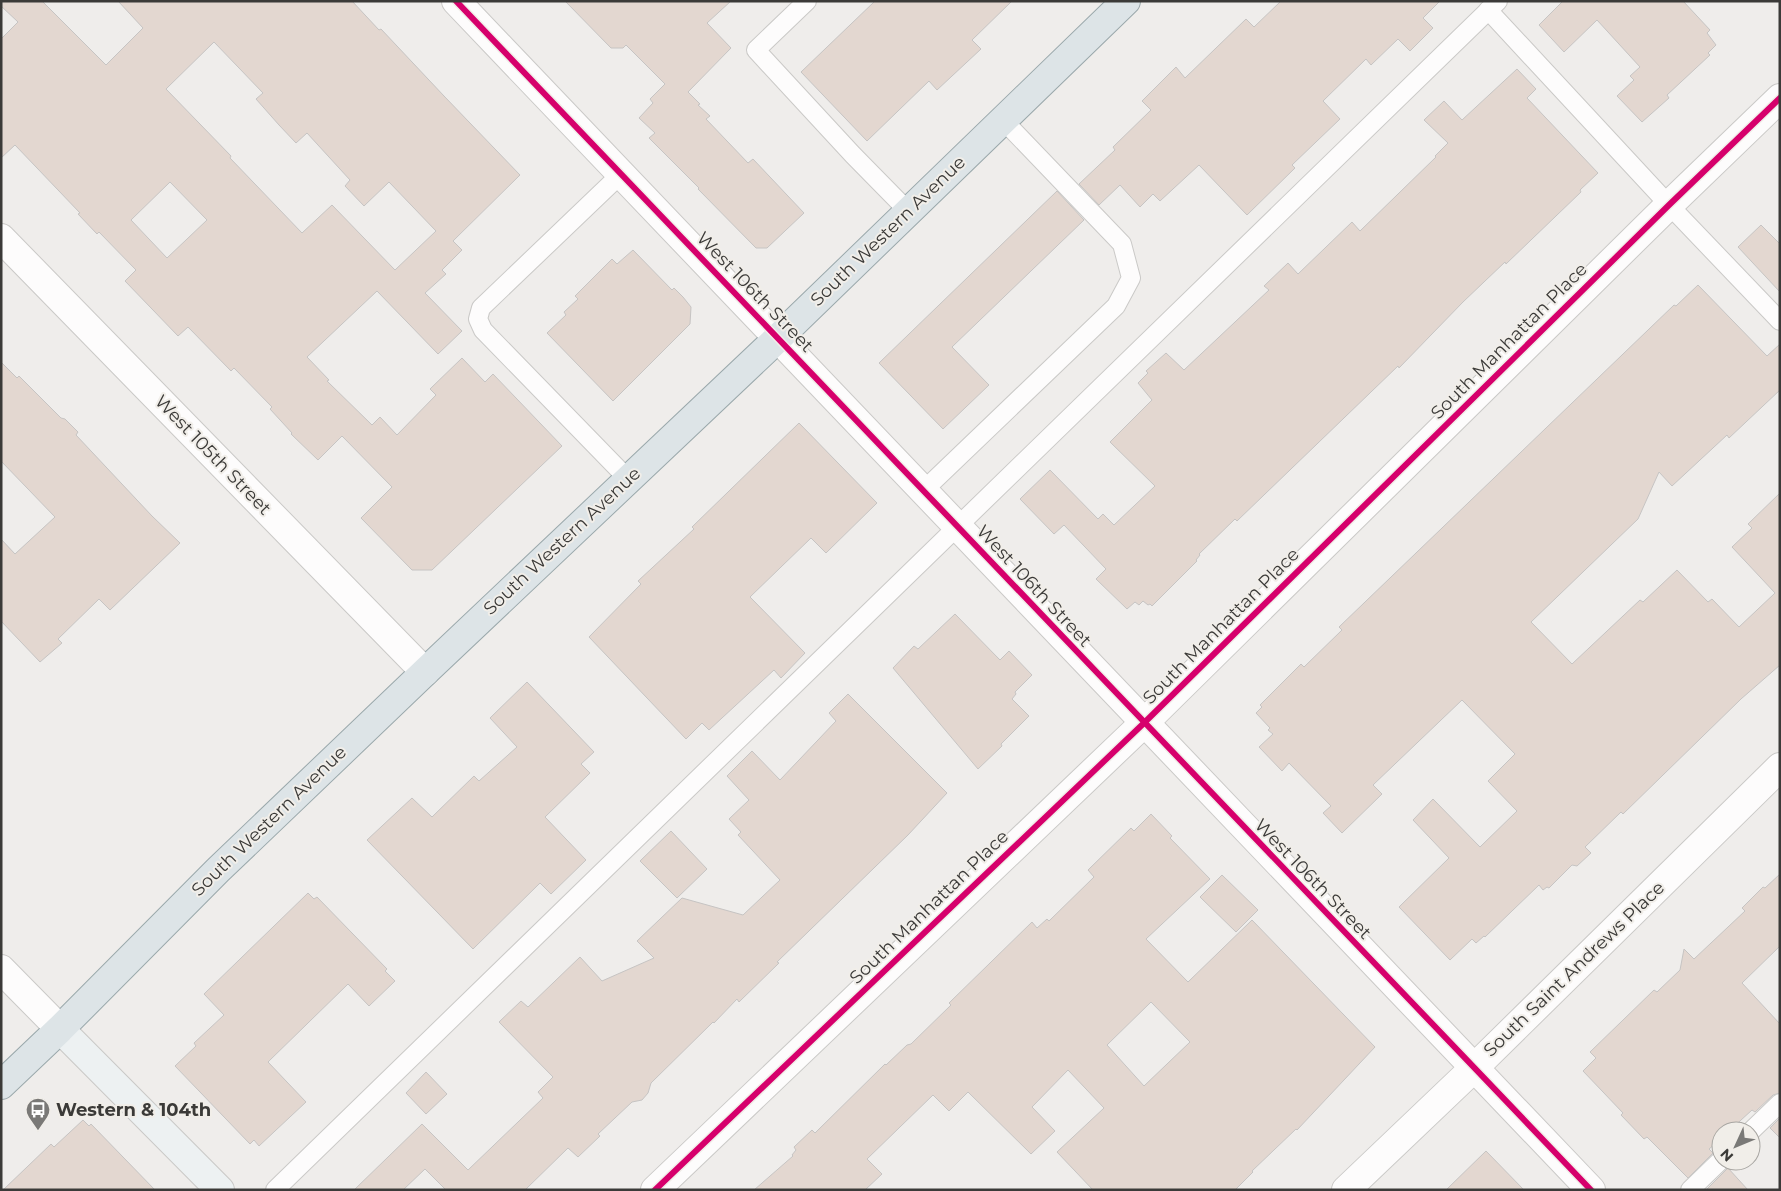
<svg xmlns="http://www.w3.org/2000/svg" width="1781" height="1191" font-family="Montserrat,sans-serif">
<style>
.building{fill:#e3d7d0;stroke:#c6c4c3;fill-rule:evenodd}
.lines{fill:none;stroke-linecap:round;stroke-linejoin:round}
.lane-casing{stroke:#cac9c7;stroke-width:20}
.street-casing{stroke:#cac9c7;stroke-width:30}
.secondary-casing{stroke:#cac9c7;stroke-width:30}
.primary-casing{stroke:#9aa8ab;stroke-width:30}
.lane{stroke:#fdfcfc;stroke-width:18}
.street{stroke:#fdfcfc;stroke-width:28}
.secondary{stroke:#edf1f2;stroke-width:28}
.primary{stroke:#dde4e7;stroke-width:28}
.cycleway-casing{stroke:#f1eee9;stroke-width:9}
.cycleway{stroke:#d6006c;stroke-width:6}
.labels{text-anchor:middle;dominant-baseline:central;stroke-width:4;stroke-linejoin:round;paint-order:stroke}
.street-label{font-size:18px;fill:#3b3a38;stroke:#f1eee9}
.poi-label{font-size:18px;font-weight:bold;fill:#3b3a38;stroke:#f1eee9;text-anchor:start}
</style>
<rect width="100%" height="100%" fill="#efedeb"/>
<g class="building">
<path d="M1,1h41l64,64 37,-37 -25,-27h234l27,29 2,-1 63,67 76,79 -67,66 9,9 -20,20 4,4 -21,19 37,38 -24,23 -61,-63 -70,66 22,23 -2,1 45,44 8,-8 17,18 39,-40 -6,-6 32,-31 23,24 8,-8 69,72 -130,124h-20l-51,-52 31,-31 -50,-51 -24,24 -27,-26 1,-1 -22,-24 2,-2 -38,-39 -3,3 -43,-44 -10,9 -53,-55 11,-11 -37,-38 -2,2 -19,-20 2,-1 -65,-68 -14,13v-119l17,-17 -17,-16zM214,42l49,51 -7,6 23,26 17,18 11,-10 43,47 -5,6 19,20 25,-24 47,49 -41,39 -63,-65 -30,28 -72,-75 1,-2 -65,-67zM170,182l37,38 -40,38 -36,-38z"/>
<polygon points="565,1 731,1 707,23 731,48 688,92 700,104 698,105 710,116 706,119 748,163 753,159 804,213 767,248 756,248 698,189 699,188 649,138 655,133 639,118 653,103 650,99 665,84 626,45 623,48 611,48"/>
<polygon points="875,1 1012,1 972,40 981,49 937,90 929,81 867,141 801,72"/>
<polygon points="1281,1 1440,1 1423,18 1433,28 1410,51 1398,39 1371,65 1366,59 1323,101 1340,119 1292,165 1295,168 1247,215 1199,165 1160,201 1153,194 1140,207 1120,185 1099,205 1079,184 1115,150 1113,147 1151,110 1142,101 1176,67 1185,78 1246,19 1254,27"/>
<polygon points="1563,1 1683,1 1710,30 1707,33 1716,45 1708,53 1710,55 1667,95 1669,98 1642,122 1617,96 1634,80 1630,76 1640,67 1597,20 1564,52 1539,25"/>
<polygon points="1517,69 1536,89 1527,98 1598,173 1580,190 1581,192 1506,264 1505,262 1463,302 1399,368 1398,366 1237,521 1235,519 1199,554 1200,555 1196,560 1197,561 1152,606 1150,604 1148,605 1143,601 1139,605 1135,602 1127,609 1096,579 1106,569 1064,525 1054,534 1020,499 1050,470 1098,519 1103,514 1114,525 1155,486 1110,442 1152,400 1138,383 1148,373 1146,371 1166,353 1184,370 1269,290 1264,286 1288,263 1298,274 1352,222 1360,231 1436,157 1435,156 1448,143 1424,120 1444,101 1462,120"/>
<polygon points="1057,191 1084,220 952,347 989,385 943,429 879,363"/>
<polygon points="1761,225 1780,244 1780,292 1738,247"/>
<polygon points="633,250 672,290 674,288 683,297 691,307 690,324 613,401 547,333 566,315 564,312 578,299 575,296 612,259 617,264"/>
<polygon points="1698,285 1767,356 1780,344 1780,390 1729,438 1727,435 1672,486 1659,472 1638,519 1531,622 1572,664 1640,600 1643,602 1677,570 1708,602 1712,599 1739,627 1775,593 1732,547 1752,528 1748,524 1780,493 1780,665 1741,699 1623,814 1621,812 1585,847 1591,853 1577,866 1572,865 1549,888 1547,887 1543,890 1539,885 1485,937 1484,936 1476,943 1472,939 1450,960 1399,907 1449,858 1413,820 1433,799 1480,847 1517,811 1488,781 1515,754 1462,700 1373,785 1382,794 1342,833 1323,813 1331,806 1289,763 1282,771 1259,747 1273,734 1268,730 1270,728 1256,713 1262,707 1260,705 1301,664 1304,667 1342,630 1339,627 1674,305 1676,306"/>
<polygon points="1,362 17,378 19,376 61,418 65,419 78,432 76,435 152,516 180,543 110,610 99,599 58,639 62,643 40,662 1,621 1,539 15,554 55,517 1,461"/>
<polygon points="799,423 877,503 826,553 811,538 750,597 805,653 781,678 774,670 709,730 702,723 686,739 589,637 641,584 638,581 694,529 692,527"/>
<polygon points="955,614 1000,660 1009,651 1032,675 1015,692 1016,694 1012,699 1029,716 1001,744 1002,746 978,769 893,668 914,646 918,649"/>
<polygon points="527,682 594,752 581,764 590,773 545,817 586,860 551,894 540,883 473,949 367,840 412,798 432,817 474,776 479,781 517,747 490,718"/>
<polygon points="848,694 947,793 908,835 777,962 779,963 739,1002 737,999 714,1023 713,1022 651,1083 648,1093 642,1100 632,1102 598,1134 600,1136 578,1157 568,1148 525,1190 446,1190 425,1169 403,1190 354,1190 422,1124 468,1170 543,1098 538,1092 553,1077 499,1022 521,1001 528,1007 580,957 602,981 654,958 637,941 682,898 743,915 780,880 738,835 741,832 729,819 749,800 727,776 752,751 780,780 836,721 829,713"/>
<path d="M1151,814l21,22 -2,2 40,41 -64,60 42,43 64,-62 123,127 -78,83 -1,-1 -44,42 1,1 -18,18h-142l-36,-38 47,-44 -36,-38 -36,37 23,24 -24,23 -63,-62 -19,19 -16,-16 -66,64 15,15 -17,16h-111l39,-34 -1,-1 4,-5 -2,-3 18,-17 3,3 70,-69 1,1 21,-20 4,-1 40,-39 -2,-2 83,-81 5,6 10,-9 2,2 45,-44 -6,-7 43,-42 3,3zM1151,1002l39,40 -46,44 -37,-41z"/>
<polygon points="671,831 707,869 677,898 640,861"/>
<polygon points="1780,874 1780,946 1742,983 1780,1024 1780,1093 1773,1095 1755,1112 1752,1110 1729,1131 1721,1131 1721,1139 1709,1149 1713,1153 1688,1178 1647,1137 1644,1139 1621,1115 1623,1113 1583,1071 1596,1058 1590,1052 1654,990 1657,992 1680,970 1684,949 1694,959 1745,911 1742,908 1763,887 1765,888"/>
<polygon points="1222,875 1258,910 1236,932 1200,897"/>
<polygon points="308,893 314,899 317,897 387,969 385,971 395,981 369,1006 348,984 268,1062 306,1102 259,1146 254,1140 250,1144 175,1066 196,1046 194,1043 224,1015 204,994"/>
<polygon points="426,1072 447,1094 426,1114 406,1093"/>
<polygon points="1780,1118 1780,1138 1770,1128"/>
<polygon points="83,1120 89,1126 91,1124 155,1190 3,1190 51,1144 54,1147"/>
<polygon points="1486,1151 1524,1190 1446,1190"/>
<polygon points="1728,1168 1748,1190 1706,1190"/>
</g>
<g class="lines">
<defs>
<g id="lane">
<polyline points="807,1 756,50 853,155 908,211"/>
<polyline points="1488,10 1669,205 1780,321"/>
<polyline points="621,174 481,308 478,319 483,330 628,479"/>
<polyline points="923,491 1116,306 1131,278 1122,244 1003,120"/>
<polyline points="1751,1131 1780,1103"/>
<polyline points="275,1190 1498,1"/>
<polyline points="1690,1190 1721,1160"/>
</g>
<g id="street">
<path d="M456,1c378,397 755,795 1135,1189"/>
<polyline points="1,238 425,672"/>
<polyline points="1,969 60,1029"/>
<polyline points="655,1190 1143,724 1669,205 1780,98"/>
<polyline points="1346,1190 1474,1068 1780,767"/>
</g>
<polyline id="secondary" points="60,1029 220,1190"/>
<polyline id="primary" points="1,1085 60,1029 218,870 425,672 778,338 1126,1"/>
</defs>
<use href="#lane" class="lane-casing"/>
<use href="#street" class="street-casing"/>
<use href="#secondary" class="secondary-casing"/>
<use href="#primary" class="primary-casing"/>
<use href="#lane" class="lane"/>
<use href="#street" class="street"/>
<use href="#secondary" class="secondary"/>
<use href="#primary" class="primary"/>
<defs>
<g id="cycleway">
<path d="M456,1c378,397 755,795 1135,1189"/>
<polyline points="655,1190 1143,724 1669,205 1780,98"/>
</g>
</defs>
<use href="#cycleway" class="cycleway-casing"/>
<use href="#cycleway" class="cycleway"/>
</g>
<defs>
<symbol id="bus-pin" viewBox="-11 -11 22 30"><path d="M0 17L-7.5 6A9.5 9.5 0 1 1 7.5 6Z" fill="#7a7977" stroke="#f1eee9"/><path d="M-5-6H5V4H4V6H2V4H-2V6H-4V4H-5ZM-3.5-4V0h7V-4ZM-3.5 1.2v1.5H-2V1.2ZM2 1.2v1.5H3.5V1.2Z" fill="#fff"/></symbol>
</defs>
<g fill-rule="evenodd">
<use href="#bus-pin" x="24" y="1096" width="28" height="38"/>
</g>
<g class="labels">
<g class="street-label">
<text transform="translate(888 231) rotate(-44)">South Western Avenue</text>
<text transform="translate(755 292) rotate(46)">West 106th Street</text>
<text transform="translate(1509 341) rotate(-45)">South Manhattan Place</text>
<text transform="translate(213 455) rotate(46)">West 105th Street</text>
<text transform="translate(562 541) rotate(-43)">South Western Avenue</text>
<text transform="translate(1034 586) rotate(47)">West 106th Street</text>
<text transform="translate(1221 626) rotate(-45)">South Manhattan Place</text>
<text transform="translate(269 821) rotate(-44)">South Western Avenue</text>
<text transform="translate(1313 879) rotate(46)">West 106th Street</text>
<text transform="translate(929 907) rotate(-44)">South Manhattan Place</text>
<text transform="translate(1574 969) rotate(-44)">South Saint Andrews Place</text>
</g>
<g class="poi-label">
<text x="56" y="1110">Western &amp; 104th</text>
</g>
</g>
<rect width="1781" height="1191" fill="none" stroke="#3b3a38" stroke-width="5"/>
<g transform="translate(1736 1146) rotate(226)"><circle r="24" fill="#f1eee9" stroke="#a8a6a2"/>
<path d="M0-4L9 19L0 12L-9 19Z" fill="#7a7977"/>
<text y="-8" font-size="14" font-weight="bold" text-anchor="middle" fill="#3b3a38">N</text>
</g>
</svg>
